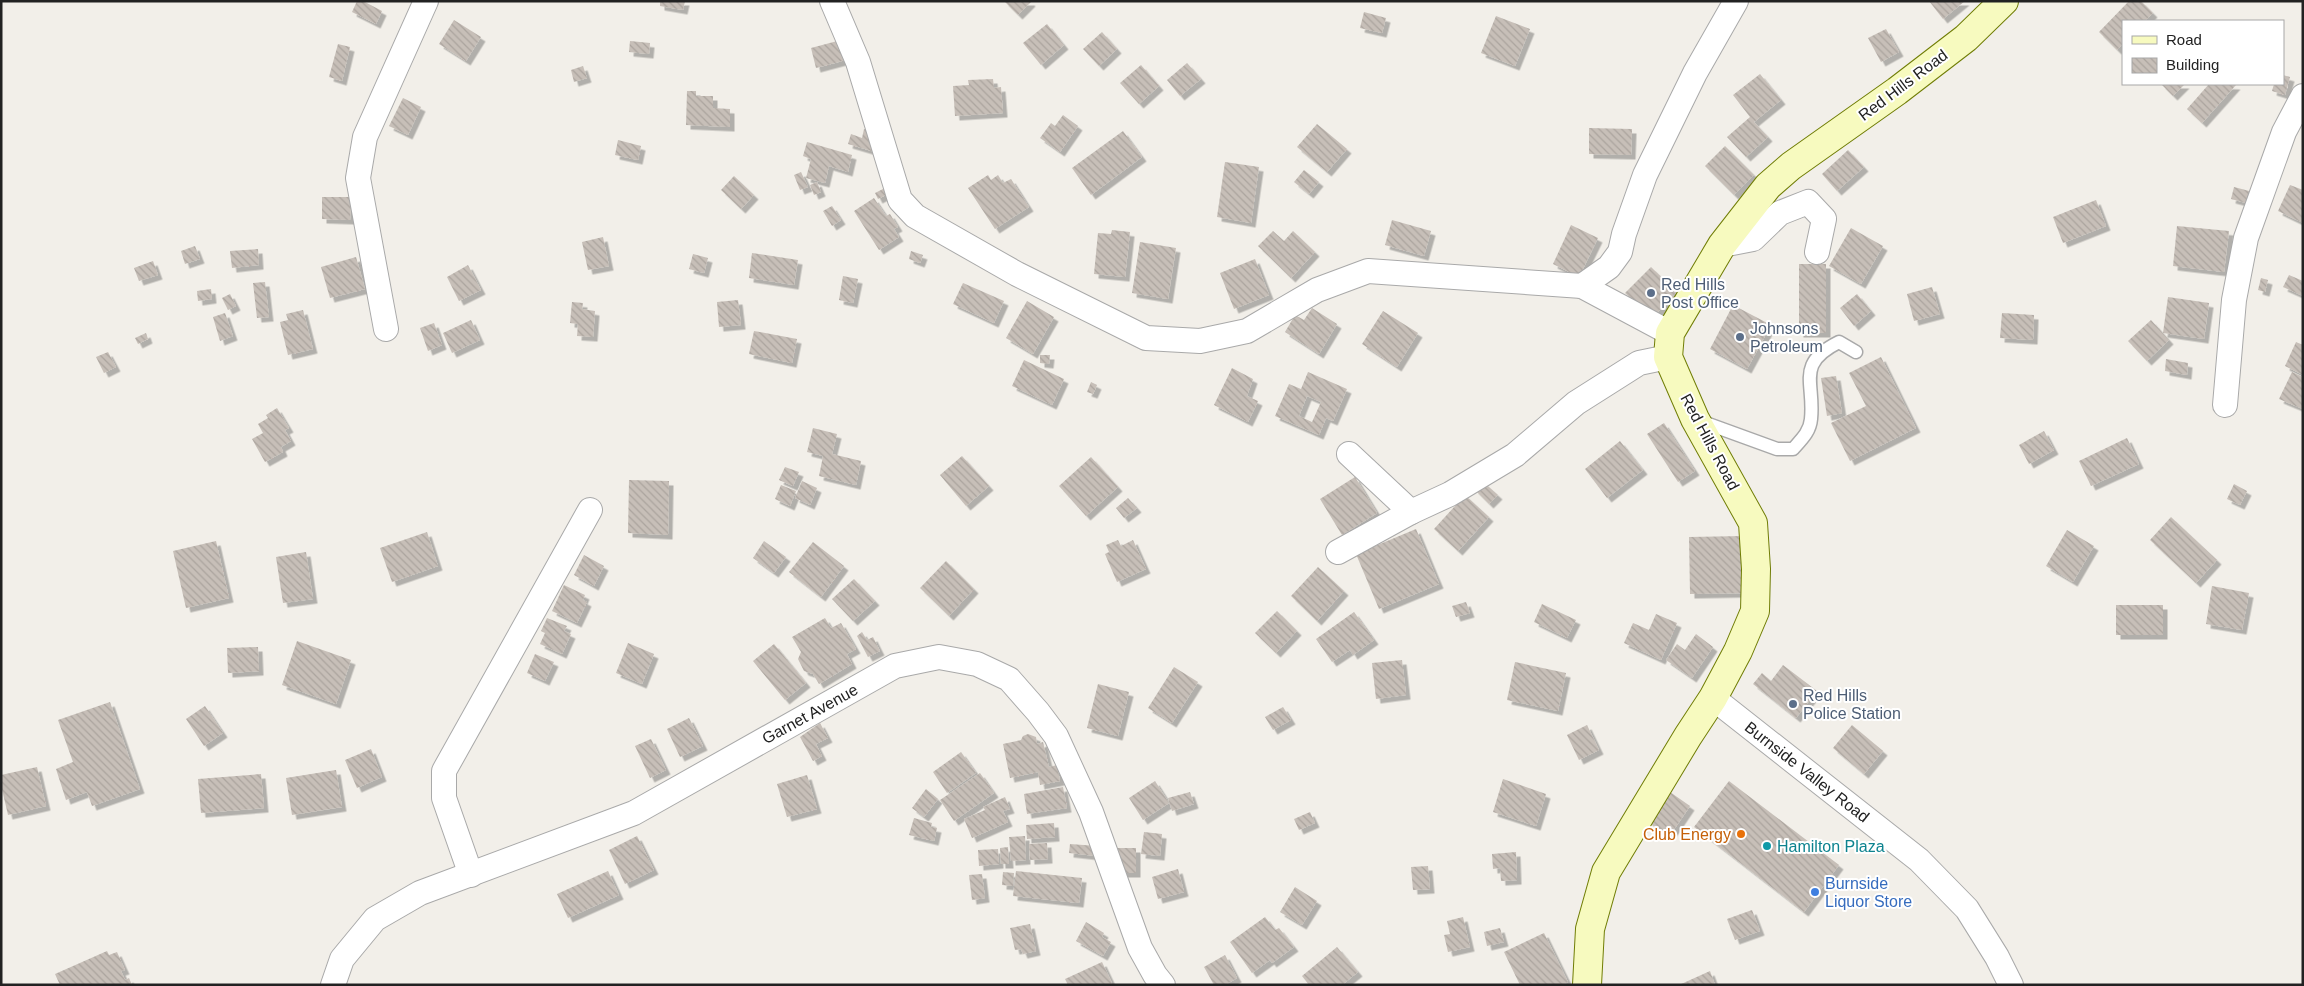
<svg xmlns="http://www.w3.org/2000/svg" width="2304" height="986" font-family="Arial,sans-serif">
<style>
.building{fill:url(#building-back-hatch);fill-rule:evenodd;filter:url(#shadow)}
.lines{fill:none;stroke-linecap:round;stroke-linejoin:round}
.service-casing{stroke:#a9a9a9;stroke-width:15}
.minor-casing{stroke:#a9a9a9;stroke-width:26}
.secondary-casing{stroke:#707d05;stroke-width:30}
.service{stroke:#fff;stroke-width:12}
.minor{stroke:#fff;stroke-width:24}
.secondary{stroke:#f7fabf;stroke-width:28}
.service-dot{fill:#5c6f8a;stroke:#fff;stroke-width:2}
.food-dot{fill:#e8710a;stroke:#fff;stroke-width:2}
.culture-dot{fill:#0f9aa8;stroke:#fff;stroke-width:2}
.shop-dot{fill:#3f7fe0;stroke:#fff;stroke-width:2}
.labels{text-anchor:middle;dominant-baseline:central;stroke-width:4;stroke-linejoin:round;paint-order:stroke}
.street-label{font-size:16px;fill:#222;stroke:#fff}
.service-label{font-size:16px;fill:#4e5e75;stroke:#fff;text-anchor:start}
.food-label{font-size:16px;fill:#c56008;stroke:#fff;text-anchor:end}
.culture-label{font-size:16px;fill:#0d838f;stroke:#fff;text-anchor:start}
.shop-label{font-size:16px;fill:#366cbe;stroke:#fff;text-anchor:start}
</style>
<defs>
<pattern id="building-back-hatch" width="6" height="6" patternUnits="userSpaceOnUse" patternTransform="scale(1.25)"><rect width="6" height="6" fill="#c7bfb8"/><path d="M-1 5l2 2M0 0l6 6M5-1l2 2" fill="none" stroke="#aba49e"/></pattern>
<filter id="shadow"><feDropShadow dx="4.5" dy="4.5" stdDeviation="0" flood-color="#0004"/></filter>
</defs>
<rect width="100%" height="100%" fill="#f2efe9"/>
<g class="building">
<polygon points="357,1 363,1 382,11 376,24 352,12"/>
<polygon points="660,1 685,1 683,10 660,6"/>
<polygon points="1004,1 1030,1 1031,2 1018,15"/>
<polygon points="1929,1 1965,1 1943,19"/>
<polygon points="2129,1 2141,1 2153,13 2145,21 2123,21 2123,44 2117,50 2099,32"/>
<polygon points="1364,12 1386,18 1382,33 1360,28"/>
<polygon points="1496,16 1530,29 1515,66 1481,53"/>
<polygon points="454,20 481,37 466,61 439,44"/>
<polygon points="1047,24 1064,45 1041,65 1023,43"/>
<polygon points="1886,29 1899,52 1881,62 1868,38"/>
<polygon points="1102,32 1117,49 1099,66 1083,49"/>
<polygon points="841,40 846,60 816,68 811,48"/>
<polygon points="630,41 650,43 649,54 629,52"/>
<polygon points="338,44 350,47 342,81 329,77"/>
<polygon points="1187,63 1201,79 1180,96 1167,80"/>
<polygon points="1141,65 1159,86 1139,104 1120,83"/>
<polygon points="583,66 587,78 574,82 571,70"/>
<polygon points="1760,74 1781,100 1754,122 1768,137 1746,157 1727,137 1750,117 1733,95"/>
<polygon points="2283,75 2290,77 2285,95 2272,91 2274,84 2283,84"/>
<polygon points="993,79 994,88 1001,87 1003,113 955,116 953,86 969,85 968,80"/>
<polygon points="2161,84 2185,84 2173,96"/>
<polygon points="2209,84 2236,85 2202,123 2187,109"/>
<polygon points="687,91 696,91 696,96 713,96 713,108 730,109 730,127 686,125"/>
<polygon points="403,98 421,107 408,135 389,126"/>
<polygon points="1063,115 1078,126 1060,152 1040,138 1051,123 1055,126"/>
<polygon points="1317,124 1347,149 1327,172 1297,147"/>
<polygon points="1589,128 1632,129 1631,155 1589,154"/>
<polygon points="864,129 872,132 875,152 848,144 851,134 862,138"/>
<polygon points="1123,131 1142,157 1091,195 1072,168"/>
<polygon points="618,140 641,146 638,160 615,155"/>
<polygon points="807,142 852,155 848,172 829,166 825,183 806,178 811,159 803,156"/>
<polygon points="1725,146 1754,175 1734,195 1705,166"/>
<polygon points="1848,150 1864,167 1837,191 1822,174"/>
<polygon points="1225,162 1259,167 1251,223 1217,217"/>
<polygon points="1304,170 1319,182 1309,194 1294,182"/>
<polygon points="801,172 808,187 800,190 794,175"/>
<polygon points="988,175 991,180 998,175 1003,183 1011,179 1029,207 995,229 968,188"/>
<polygon points="734,176 754,195 741,209 721,190"/>
<polygon points="817,182 821,192 814,195 810,185"/>
<polygon points="2290,185 2303,190 2303,223 2278,211"/>
<polygon points="2234,187 2253,192 2250,204 2231,199"/>
<polygon points="885,188 888,194 878,199 875,193"/>
<polygon points="322,197 351,197 350,220 322,219"/>
<polygon points="874,198 886,216 890,214 898,227 894,229 899,237 879,250 854,211"/>
<polygon points="2096,200 2106,226 2063,243 2053,217"/>
<polygon points="832,206 841,220 832,226 823,211"/>
<polygon points="1392,220 1431,231 1424,256 1385,245"/>
<polygon points="1571,225 1598,238 1579,277 1553,264"/>
<polygon points="2177,226 2229,231 2224,272 2173,266"/>
<polygon points="1851,228 1883,246 1861,284 1829,266"/>
<polygon points="1112,230 1130,232 1125,277 1094,274 1098,233 1111,234"/>
<polygon points="1273,231 1284,241 1293,231 1315,252 1291,278 1258,246"/>
<polygon points="603,237 609,266 588,270 582,242"/>
<polygon points="1140,242 1176,248 1168,299 1132,293"/>
<polygon points="195,246 200,259 185,264 181,251"/>
<polygon points="258,249 259,265 232,268 230,251"/>
<polygon points="911,251 923,255 920,263 909,259"/>
<polygon points="752,253 798,260 794,285 749,278"/>
<polygon points="693,254 708,258 704,273 689,269"/>
<polygon points="356,257 365,289 330,298 321,267"/>
<polygon points="1255,259 1269,295 1234,309 1220,273"/>
<polygon points="153,261 158,275 139,281 134,268"/>
<rect x="1799" y="264" width="27" height="69"/>
<polygon points="468,265 481,290 459,301 447,277"/>
<polygon points="1651,267 1677,292 1652,318 1625,293"/>
<polygon points="2289,275 2303,281 2303,296 2283,287"/>
<polygon points="843,276 858,279 853,303 839,300"/>
<polygon points="2261,278 2268,280 2265,292 2258,290"/>
<polygon points="265,282 269,317 257,318 253,283"/>
<polygon points="963,283 1004,301 994,323 953,304"/>
<polygon points="1932,287 1940,314 1914,321 1907,294"/>
<polygon points="211,289 212,299 198,301 197,291"/>
<polygon points="230,294 236,306 228,310 222,298"/>
<polygon points="1857,294 1871,311 1854,326 1840,308"/>
<polygon points="2168,297 2209,303 2204,339 2163,333"/>
<polygon points="738,300 741,325 719,327 717,302"/>
<polygon points="1027,301 1054,317 1033,354 1006,338"/>
<polygon points="572,302 583,303 582,309 595,311 593,337 577,336 578,324 570,323"/>
<polygon points="1733,305 1771,325 1747,369 1710,349"/>
<polygon points="1312,308 1337,324 1319,354 1285,332 1295,315 1304,320"/>
<polygon points="303,310 313,349 288,355 280,322 288,320 286,314"/>
<polygon points="1383,311 1418,333 1397,367 1362,344"/>
<polygon points="225,313 233,336 220,341 213,317"/>
<polygon points="2002,313 2034,315 2033,340 2000,338"/>
<polygon points="471,320 480,340 452,353 443,333"/>
<polygon points="2151,320 2169,340 2147,361 2128,341"/>
<polygon points="434,323 442,345 428,351 420,328"/>
<polygon points="754,331 797,339 792,363 749,354"/>
<polygon points="146,333 148,339 138,344 135,338"/>
<polygon points="2296,342 2303,345 2303,375 2285,366"/>
<polygon points="108,352 116,367 104,373 96,357"/>
<polygon points="1040,355 1050,355 1049,364 1040,363"/>
<polygon points="1881,357 1916,428 1850,461 1831,423 1866,406 1849,373"/>
<polygon points="2166,359 2188,363 2187,375 2165,371"/>
<polygon points="1024,360 1064,379 1052,405 1012,386"/>
<polygon points="1232,368 1253,379 1247,396 1258,401 1248,422 1214,405"/>
<path d="M1308,372l39,17 -14,32 -7,-3 -7,17 -44,-19 14,-32 12,5zM1307,396l14,6 -9,20 -13,-6z"/>
<polygon points="2292,372 2303,377 2303,409 2279,399"/>
<polygon points="1836,376 1842,413 1827,416 1821,378"/>
<polygon points="1091,382 1097,385 1093,394 1087,392"/>
<polygon points="277,408 289,428 285,430 291,441 281,447 283,452 265,462 252,439 263,433 258,424 268,418 266,415"/>
<polygon points="1664,423 1695,471 1678,482 1647,434"/>
<polygon points="813,428 837,434 832,454 861,461 856,485 819,476 823,456 807,452"/>
<polygon points="2044,431 2054,450 2029,464 2019,445"/>
<polygon points="2127,438 2139,464 2091,486 2079,461"/>
<polygon points="1620,441 1643,470 1607,498 1585,469"/>
<polygon points="962,456 989,486 966,506 940,475"/>
<polygon points="1091,457 1118,487 1086,516 1059,486"/>
<polygon points="785,467 799,472 793,486 779,480"/>
<polygon points="1355,477 1377,513 1342,535 1320,499"/>
<polygon points="629,480 669,481 668,535 628,533"/>
<polygon points="1481,480 1498,495 1489,504 1474,489"/>
<polygon points="802,481 817,488 810,505 795,498"/>
<polygon points="2234,484 2247,491 2240,505 2227,499"/>
<polygon points="781,485 796,491 790,506 775,499"/>
<polygon points="1465,495 1489,517 1458,551 1434,529"/>
<polygon points="1128,498 1137,508 1124,518 1116,508"/>
<polygon points="2171,517 2217,560 2196,583 2150,540"/>
<polygon points="1416,529 1439,584 1379,609 1356,554"/>
<polygon points="2067,530 2094,546 2073,582 2046,566"/>
<polygon points="427,532 438,566 392,582 380,548"/>
<polygon points="1743,536 1744,593 1690,594 1689,537"/>
<polygon points="1118,540 1121,546 1133,540 1146,569 1117,582 1105,554 1109,552 1106,545"/>
<polygon points="216,541 229,598 186,608 173,551"/>
<polygon points="764,541 786,557 774,573 753,558"/>
<polygon points="813,542 844,566 821,597 789,572"/>
<polygon points="306,552 313,599 283,603 276,557"/>
<polygon points="584,555 604,566 594,586 574,575"/>
<polygon points="946,561 974,589 949,616 920,588"/>
<polygon points="1318,567 1344,591 1317,621 1291,596"/>
<polygon points="854,579 875,601 853,621 832,599"/>
<polygon points="564,585 585,595 583,600 587,602 577,623 552,611"/>
<polygon points="2212,586 2249,593 2242,630 2206,624"/>
<polygon points="1466,602 1470,613 1456,617 1452,606"/>
<polygon points="1542,604 1576,620 1567,638 1534,622"/>
<rect x="2116" y="605" width="47" height="30"/>
<polygon points="1277,611 1297,631 1276,653 1255,633"/>
<polygon points="1354,612 1374,640 1353,655 1350,650 1332,662 1316,639"/>
<polygon points="1656,614 1677,623 1661,660 1624,643 1633,623 1649,630"/>
<polygon points="547,618 567,626 564,631 571,634 562,654 540,644 545,633 541,631"/>
<polygon points="825,618 831,628 841,623 856,649 847,654 852,664 819,684 813,674 804,671 798,659 801,652 792,637"/>
<polygon points="862,632 867,640 873,637 880,651 868,657 857,636"/>
<polygon points="1696,634 1713,647 1692,678 1666,660 1677,644 1685,650"/>
<polygon points="297,641 351,660 336,704 282,685"/>
<polygon points="628,643 654,654 642,684 616,673"/>
<polygon points="774,644 806,683 785,700 753,661"/>
<polygon points="258,647 259,671 228,673 227,648"/>
<polygon points="535,654 554,662 545,681 527,673"/>
<polygon points="1402,660 1406,695 1376,699 1372,663"/>
<polygon points="1515,662 1566,673 1558,711 1507,700"/>
<polygon points="1783,665 1817,691 1796,718 1753,684 1762,673 1771,681"/>
<polygon points="1174,667 1198,682 1172,723 1148,708"/>
<polygon points="1098,684 1129,692 1118,736 1087,728"/>
<polygon points="110,702 140,789 92,806 87,792 66,800 56,769 73,762 58,720"/>
<polygon points="205,706 223,733 204,746 186,719"/>
<polygon points="1283,707 1291,720 1273,730 1265,717"/>
<polygon points="689,718 703,746 680,757 667,729"/>
<polygon points="820,723 828,738 816,744 822,756 813,761 800,737"/>
<polygon points="1587,725 1599,750 1579,760 1567,735"/>
<polygon points="1852,725 1883,751 1864,774 1833,748"/>
<polygon points="1028,734 1036,737 1037,744 1043,742 1049,767 1057,765 1060,781 1040,785 1038,772 1010,778 1003,744 1021,740 1023,736"/>
<polygon points="651,739 666,770 650,778 635,746"/>
<polygon points="371,749 382,777 357,788 345,760"/>
<polygon points="961,752 976,773 947,793 933,772"/>
<polygon points="37,767 46,806 8,815 1,785 1,775"/>
<polygon points="336,770 342,807 292,815 286,778"/>
<polygon points="980,773 994,793 954,821 940,800"/>
<polygon points="261,774 264,808 201,813 198,779"/>
<polygon points="807,775 817,809 787,817 777,784"/>
<polygon points="1503,779 1546,794 1536,826 1493,812"/>
<polygon points="1155,781 1169,803 1143,820 1129,798"/>
<polygon points="1729,781 1839,865 1804,912 1694,827"/>
<polygon points="1063,787 1067,808 1027,814 1024,794"/>
<polygon points="926,789 938,799 924,817 912,808"/>
<polygon points="1190,792 1194,804 1172,811 1168,798"/>
<polygon points="1670,792 1690,806 1669,837 1649,823"/>
<polygon points="1005,797 1010,809 1003,811 1008,822 972,838 964,819 985,810 983,807"/>
<polygon points="1310,812 1315,823 1299,830 1294,819"/>
<polygon points="914,818 932,823 931,827 937,828 934,841 909,835"/>
<polygon points="1054,823 1055,837 1027,839 1026,825"/>
<polygon points="1144,832 1162,834 1160,856 1141,854"/>
<polygon points="637,836 654,870 625,884 609,850"/>
<polygon points="1025,836 1026,860 1011,861 1009,837"/>
<polygon points="1047,843 1048,859 1030,860 1029,844"/>
<polygon points="1070,844 1097,846 1096,856 1069,853"/>
<polygon points="1008,847 1009,864 1001,864 1000,848"/>
<rect x="1118" y="848" width="18" height="25"/>
<polygon points="998,849 999,864 979,866 978,850"/>
<polygon points="1516,852 1517,880 1501,881 1500,868 1493,869 1492,854"/>
<polygon points="1428,866 1430,889 1413,890 1411,867"/>
<polygon points="1178,869 1184,892 1158,899 1152,877"/>
<polygon points="608,871 619,895 568,918 557,894"/>
<polygon points="1016,871 1082,878 1079,903 1013,896"/>
<polygon points="1003,872 1014,873 1013,886 1002,885"/>
<polygon points="982,874 985,898 972,900 969,875"/>
<polygon points="1295,887 1317,901 1302,925 1280,912"/>
<polygon points="1752,910 1760,931 1735,940 1727,919"/>
<polygon points="1265,917 1275,930 1279,928 1294,947 1272,963 1270,960 1252,973 1230,942"/>
<polygon points="1463,917 1470,947 1448,952 1444,935 1450,934 1447,921"/>
<polygon points="1086,922 1104,933 1102,937 1111,942 1103,956 1076,941"/>
<polygon points="1030,924 1036,951 1023,954 1021,949 1015,950 1010,928"/>
<polygon points="1500,928 1504,942 1487,946 1484,932"/>
<polygon points="1544,933 1568,982 1563,985 1520,985 1504,952"/>
<polygon points="1337,947 1358,972 1342,985 1309,985 1302,976"/>
<polygon points="107,951 109,955 117,952 125,970 121,971 125,980 129,978 132,985 60,985 55,974"/>
<polygon points="1225,955 1237,978 1225,985 1214,985 1204,967"/>
<polygon points="1102,962 1112,983 1108,985 1068,985 1065,979"/>
<polygon points="1710,971 1715,985 1679,985"/>
</g>
<g class="lines">
<defs>
<path id="service" d="M1700,421l77,28h16c8,-9 17,-17 18,-30 4,-37 -16,-55 28,-77l17,10"/>
<g id="minor">
<polyline points="832,1 858,62 900,200 915,216 1017,274 1146,338 1200,341 1247,331 1317,290 1368,271 1582,286 1670,333"/>
<polyline points="1722,245 1753,239 1780,213 1808,202 1824,219 1817,252"/>
<polyline points="1582,286 1609,267 1620,252 1624,234 1645,175 1695,73 1736,1"/>
<polyline points="386,329 358,178 365,137 426,1"/>
<polyline points="2225,405 2234,300 2246,238 2284,132 2303,96"/>
<polyline points="1349,454 1411,512"/>
<polyline points="1338,552 1411,512 1450,494 1515,455 1576,403 1639,363 1668,357"/>
<polyline points="1713,698 1919,860 1967,909 1997,957 2011,985"/>
<polyline points="471,875 444,798 444,771 590,510"/>
<polyline points="333,985 342,959 375,919 420,893 634,813 895,666 939,657 977,664 1009,679 1038,712 1056,736 1091,812 1140,948 1155,975 1163,985"/>
</g>
<polyline id="secondary" points="1587,985 1590,929 1606,872 1688,736 1713,698 1738,651 1755,611 1756,569 1753,523 1695,419 1668,357 1670,333 1722,245 1768,186 1791,166 1897,91 1966,38 2004,1"/>
</defs>
<use href="#service" class="service-casing"/>
<use href="#minor" class="minor-casing"/>
<use href="#secondary" class="secondary-casing"/>
<use href="#service" class="service"/>
<use href="#minor" class="minor"/>
<use href="#secondary" class="secondary"/>
</g>
<g class="service-dot">
<circle cx="1651" cy="293" r="5"/>
<circle cx="1740" cy="337" r="5"/>
<circle cx="1793" cy="704" r="5"/>
</g>
<circle class="food-dot" cx="1741" cy="834" r="5"/>
<circle class="culture-dot" cx="1767" cy="846" r="5"/>
<circle class="shop-dot" cx="1815" cy="892" r="5"/>
<g class="labels">
<g class="street-label">
<text transform="translate(1903 85) rotate(-37)">Red Hills Road</text>
<text transform="translate(1710 442) rotate(62)">Red Hills Road</text>
<text transform="translate(810 714) rotate(-29)">Garnet Avenue</text>
<text transform="translate(1807 772) rotate(38)">Burnside Valley Road</text>
</g>
<g class="service-label">
<text x="1661" y="284">Red Hills<tspan x="1661" dy="18">Post Office</tspan></text>
<text x="1750" y="328">Johnsons<tspan x="1750" dy="18">Petroleum</tspan></text>
<text x="1803" y="695">Red Hills<tspan x="1803" dy="18">Police Station</tspan></text>
</g>
<g class="food-label">
<text x="1731" y="834">Club Energy</text>
</g>
<g class="culture-label">
<text x="1777" y="846">Hamilton Plaza</text>
</g>
<g class="shop-label">
<text x="1825" y="883">Burnside<tspan x="1825" dy="18">Liquor Store</tspan></text>
</g>
</g>
<rect width="2304" height="986" fill="none" stroke="#222222" stroke-width="5"/>
<rect x="2122" y="20" width="162" height="65" fill="#ffffff" stroke="#a7a7a7"/>
<rect x="2132" y="36" width="25" height="8" fill="#f7fabf" stroke="#a7a7a7"/>
<text x="2166" y="45" font-size="15" fill="#222222">Road</text>
<rect x="2132" y="58" width="25" height="15" fill="url(#building-back-hatch)" stroke="#a7a7a7"/>
<text x="2166" y="70" font-size="15" fill="#222222">Building</text>
</svg>
